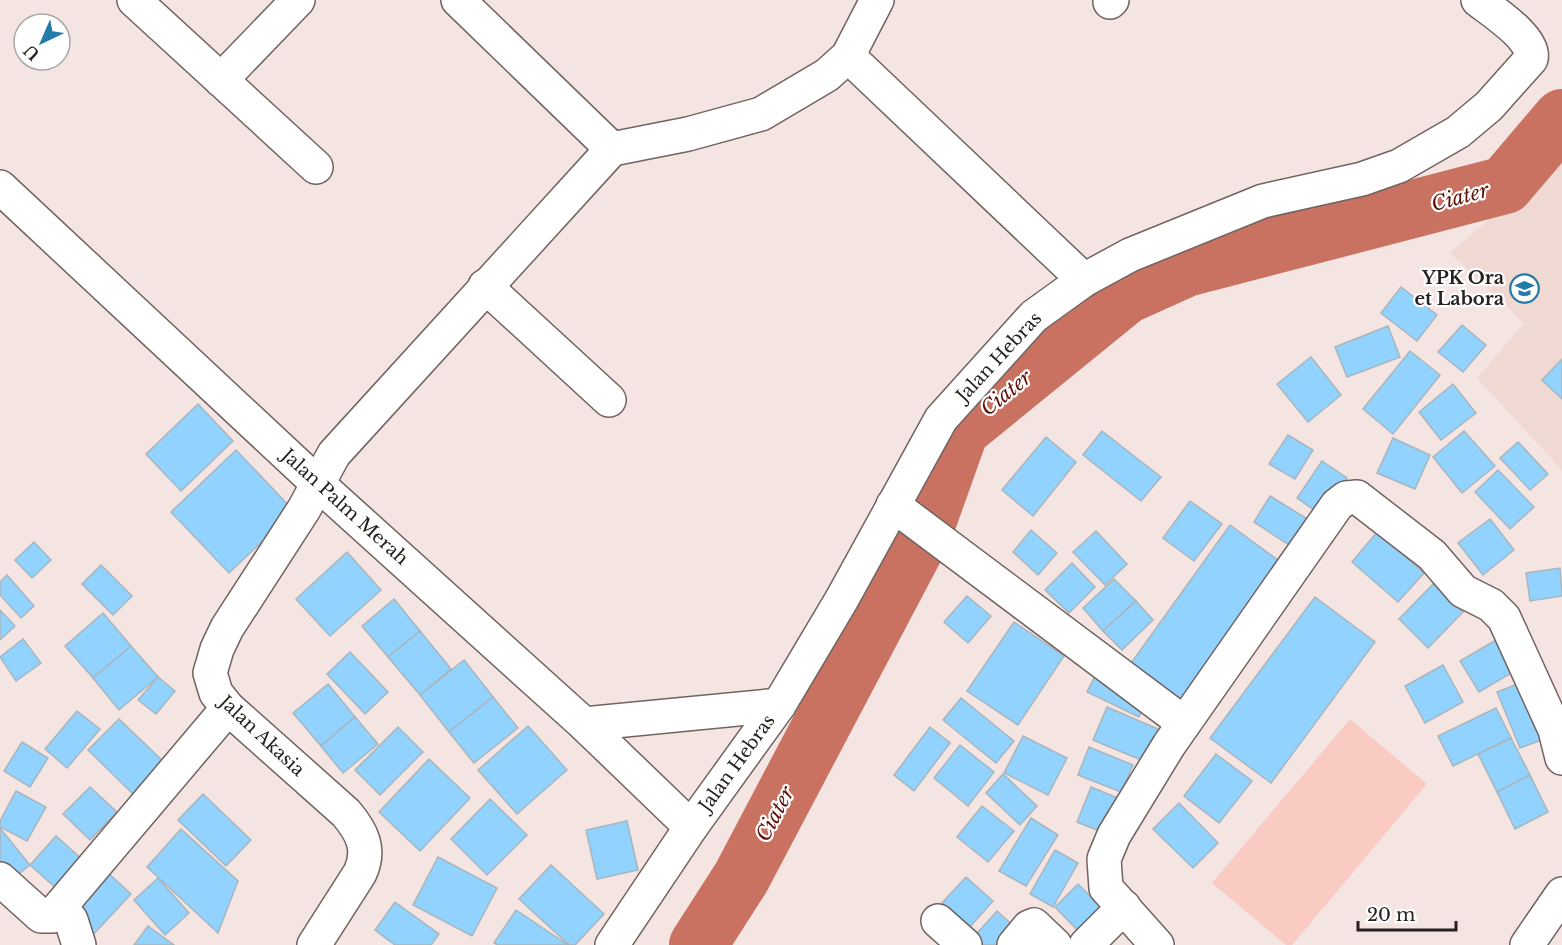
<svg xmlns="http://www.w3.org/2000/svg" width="1562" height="945" font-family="'Libre Baskerville',serif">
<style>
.built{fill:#f0d8d3}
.green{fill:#f9cbc2}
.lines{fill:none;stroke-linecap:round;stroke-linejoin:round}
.river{stroke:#c97262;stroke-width:58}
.building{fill:#91d3fe;stroke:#a9b5bc;stroke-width:1.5}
.minor-casing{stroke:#706360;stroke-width:36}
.minor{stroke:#fff;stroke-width:33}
.labels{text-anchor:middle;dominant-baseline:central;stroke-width:4.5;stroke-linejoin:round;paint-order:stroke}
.poi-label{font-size:18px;font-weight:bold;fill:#272120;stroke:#fff;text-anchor:end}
.street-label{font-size:18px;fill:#272120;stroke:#fff}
.water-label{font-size:20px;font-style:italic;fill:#5f0f05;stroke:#fff}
</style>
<rect width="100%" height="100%" fill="#f4e5e2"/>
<polygon class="built" points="1562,156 1562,470 1477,378 1524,323 1450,253"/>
<polygon class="green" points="1350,719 1427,784 1292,945 1286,945 1212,883"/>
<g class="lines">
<polyline class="river" points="698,945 741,878 924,531 960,430 1126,295 1186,268 1505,185 1562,118"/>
</g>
<g class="building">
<polygon points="1401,287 1437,315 1417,341 1381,313"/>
<polygon points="1462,325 1486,345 1463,372 1438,352"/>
<polygon points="1388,326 1400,357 1347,377 1335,347"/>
<polygon points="1410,351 1440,375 1393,434 1363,409"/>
<polygon points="1311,357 1341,395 1308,422 1277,384"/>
<polygon points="1562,359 1562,399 1542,380"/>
<polygon points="1453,384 1476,413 1441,440 1419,412"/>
<polygon points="198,404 233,441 181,491 146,454"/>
<polygon points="1102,431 1161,477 1141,501 1083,455"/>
<polygon points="1464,431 1495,466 1462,493 1433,457"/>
<polygon points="1288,435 1313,450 1295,479 1269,464"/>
<polygon points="1046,437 1076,462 1033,516 1002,490"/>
<polygon points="1393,438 1430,455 1415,489 1377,473"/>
<polygon points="1518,442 1548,474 1530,490 1500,458"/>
<polygon points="236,450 294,511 229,573 171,512"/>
<polygon points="1322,461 1347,478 1321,515 1297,498"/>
<polygon points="1498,470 1534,507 1510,529 1475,492"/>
<polygon points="1270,496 1309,520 1292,547 1254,522"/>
<polygon points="1190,501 1222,524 1194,561 1163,538"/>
<polygon points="1490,519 1514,550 1483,575 1458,543"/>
<polygon points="1230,525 1286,566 1180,713 1124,673"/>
<polygon points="1031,530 1057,553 1038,575 1013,552"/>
<polygon points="1096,531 1127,564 1105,585 1073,552"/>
<polygon points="1377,532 1424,573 1398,602 1352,562"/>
<polygon points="34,542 51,560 32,578 15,560"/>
<polygon points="347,552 381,590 330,636 296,599"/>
<polygon points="1072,563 1095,587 1069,613 1045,590"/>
<polygon points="101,565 132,596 113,615 82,584"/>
<polygon points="1560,568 1562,596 1530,601 1526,573"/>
<polygon points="7,575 34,606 21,618 0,595 0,582"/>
<polygon points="1114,579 1136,601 1103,631 1083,608"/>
<polygon points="1433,584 1463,612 1428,648 1399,619"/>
<polygon points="967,596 991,616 968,643 944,622"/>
<polygon points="1315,597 1375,642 1271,783 1210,738"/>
<polygon points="394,599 420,631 388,657 362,626"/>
<polygon points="1136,601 1153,620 1122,650 1103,631"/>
<polygon points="0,610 15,626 0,640"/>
<polygon points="103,613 131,646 93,678 65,646"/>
<polygon points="1014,622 1064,656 1018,725 967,691"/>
<polygon points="420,631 451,669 420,695 388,657"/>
<polygon points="1506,634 1525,665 1479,692 1460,661"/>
<polygon points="23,639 41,663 16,681 0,657"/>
<polygon points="131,646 158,677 119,710 93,678"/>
<polygon points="350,652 388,692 365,714 327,674"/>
<polygon points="464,660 493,697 449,732 420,695"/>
<polygon points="1443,665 1463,702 1425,723 1405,686"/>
<polygon points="1096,674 1148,698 1139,717 1087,692"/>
<polygon points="158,677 175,691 156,714 138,700"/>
<polygon points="1528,680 1550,737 1520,748 1497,692"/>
<polygon points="328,684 355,717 321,746 293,713"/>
<polygon points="493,697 518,728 474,763 449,732"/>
<polygon points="961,698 1014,741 996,763 943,720"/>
<polygon points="1107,707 1160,730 1146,762 1093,740"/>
<polygon points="1496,708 1511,738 1453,766 1438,736"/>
<polygon points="77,711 100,729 67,768 45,749"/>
<polygon points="355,717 378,744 343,773 321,746"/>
<polygon points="119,719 166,764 135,796 88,750"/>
<polygon points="528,726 567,770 517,814 478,770"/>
<polygon points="398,727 423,752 380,795 355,770"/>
<polygon points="930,727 950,743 914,791 894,775"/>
<polygon points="1023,736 1067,758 1048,795 1004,773"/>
<polygon points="1511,738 1530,775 1497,792 1478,754"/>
<polygon points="22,742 48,758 30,787 4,771"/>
<polygon points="960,745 994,772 968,806 934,778"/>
<polygon points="1089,747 1133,765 1121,792 1078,775"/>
<polygon points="1216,754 1252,781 1219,823 1184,796"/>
<polygon points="429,759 470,798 420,851 379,812"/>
<polygon points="1003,774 1037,806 1020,825 986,793"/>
<polygon points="1530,775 1548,812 1515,829 1497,792"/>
<polygon points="90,787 117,812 90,840 63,814"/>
<polygon points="1091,787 1122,800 1107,834 1077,822"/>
<polygon points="16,791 46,807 27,841 0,827 0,821"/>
<polygon points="203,794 251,840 226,866 178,820"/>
<polygon points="490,799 527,835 487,875 451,839"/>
<polygon points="1179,803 1218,843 1193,868 1153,829"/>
<polygon points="982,806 1014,831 988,862 957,837"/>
<polygon points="1031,818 1058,835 1026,886 999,871"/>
<polygon points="627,821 638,870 597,879 586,830"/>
<polygon points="0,828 30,865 9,881 0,870"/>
<polygon points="181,829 238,881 218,933 147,867"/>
<polygon points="56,836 83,860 57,889 30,865"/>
<polygon points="1055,850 1078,863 1053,907 1030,894"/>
<polygon points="438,857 497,888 472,936 413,905"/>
<polygon points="551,865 604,914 575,945 569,945 519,899"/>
<polygon points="105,870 131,894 92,936 66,912"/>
<polygon points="966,877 993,901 969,928 942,903"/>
<polygon points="158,878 189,913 165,935 134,900"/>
<polygon points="1078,884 1104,910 1080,933 1055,907"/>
<polygon points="395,902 439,934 431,945 395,945 375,930"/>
<polygon points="516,910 568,945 498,945 494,943"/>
<polygon points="997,911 1017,929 1003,945 974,945 970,941"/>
<polygon points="148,926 174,945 134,945"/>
</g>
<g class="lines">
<defs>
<g id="minor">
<polyline points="134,0 316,167"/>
<polyline points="458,0 612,149"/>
<polyline points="1110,2 1112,0"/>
<polyline points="848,56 1084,280"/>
<polyline points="221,80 298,0"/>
<polyline points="0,187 317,483 584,724 691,827"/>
<polyline points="485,286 609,400"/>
<polyline points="893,505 1184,723"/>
<polyline points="584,724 779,705"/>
<polyline points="0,879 41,916 52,916 228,708"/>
<polyline points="61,907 71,920 79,945"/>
<polyline points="938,921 965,945"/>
<path d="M314,945l46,-72c11,-24 2,-41 -14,-60l-118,-105 -12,-15 -6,-20 7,-24 10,-21 77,-119 30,-55 278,-305 76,-15 73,-20 66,-39 21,-19 29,-56"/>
<path d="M612,945l79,-118 88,-122 63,-106 99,-180 93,-103 50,-36 46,-25 133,-54 99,-22 37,-13 59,-34 31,-26 42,-47c5,-20 -39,-48 -53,-59"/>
<polyline points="1014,945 1029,927 1034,925 1055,945"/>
<polyline points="1086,945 1124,907"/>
<polyline points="1157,945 1106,888 1104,859 1114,835 1169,745 1337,505 1346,498 1357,497 1432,555 1463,591 1491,605 1504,618 1555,730 1562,758"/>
<polyline points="1527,945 1562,894"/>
</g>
</defs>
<use href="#minor" class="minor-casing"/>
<use href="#minor" class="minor"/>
</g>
<defs>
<symbol id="school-ring" viewBox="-11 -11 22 22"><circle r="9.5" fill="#fff" stroke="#227ba9" stroke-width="1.5"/><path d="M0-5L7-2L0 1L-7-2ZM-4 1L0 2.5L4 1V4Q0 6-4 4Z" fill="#227ba9"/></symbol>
</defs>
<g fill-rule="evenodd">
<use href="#school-ring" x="1508" y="272" width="33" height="33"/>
</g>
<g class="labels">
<g class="poi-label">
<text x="1504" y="278">YPK Ora<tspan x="1504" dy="21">et Labora</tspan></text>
</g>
<g class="street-label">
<text transform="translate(999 357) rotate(-47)">Jalan Hebras</text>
<text transform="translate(345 507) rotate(42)">Jalan Palm Merah</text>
<text transform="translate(262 736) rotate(43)">Jalan Akasia</text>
<text transform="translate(737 763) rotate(-54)">Jalan Hebras</text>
</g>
<g class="water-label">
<text transform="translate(1460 197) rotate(-15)">Ciater</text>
<text transform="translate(1006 393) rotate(-39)">Ciater</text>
<text transform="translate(775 814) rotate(-62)">Ciater</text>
</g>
</g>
<g transform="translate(42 42) rotate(224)"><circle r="28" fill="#ffffff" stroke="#a9a6a6" stroke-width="1.5"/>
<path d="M0-4.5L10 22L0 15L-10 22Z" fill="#227ba9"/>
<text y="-9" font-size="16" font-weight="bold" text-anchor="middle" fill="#272120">U</text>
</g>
<path d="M1358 921v9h98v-9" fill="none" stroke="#272120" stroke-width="3"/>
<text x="1367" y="921" font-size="18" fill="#272120" stroke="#ffffff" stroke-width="4.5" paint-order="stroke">20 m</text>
</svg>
